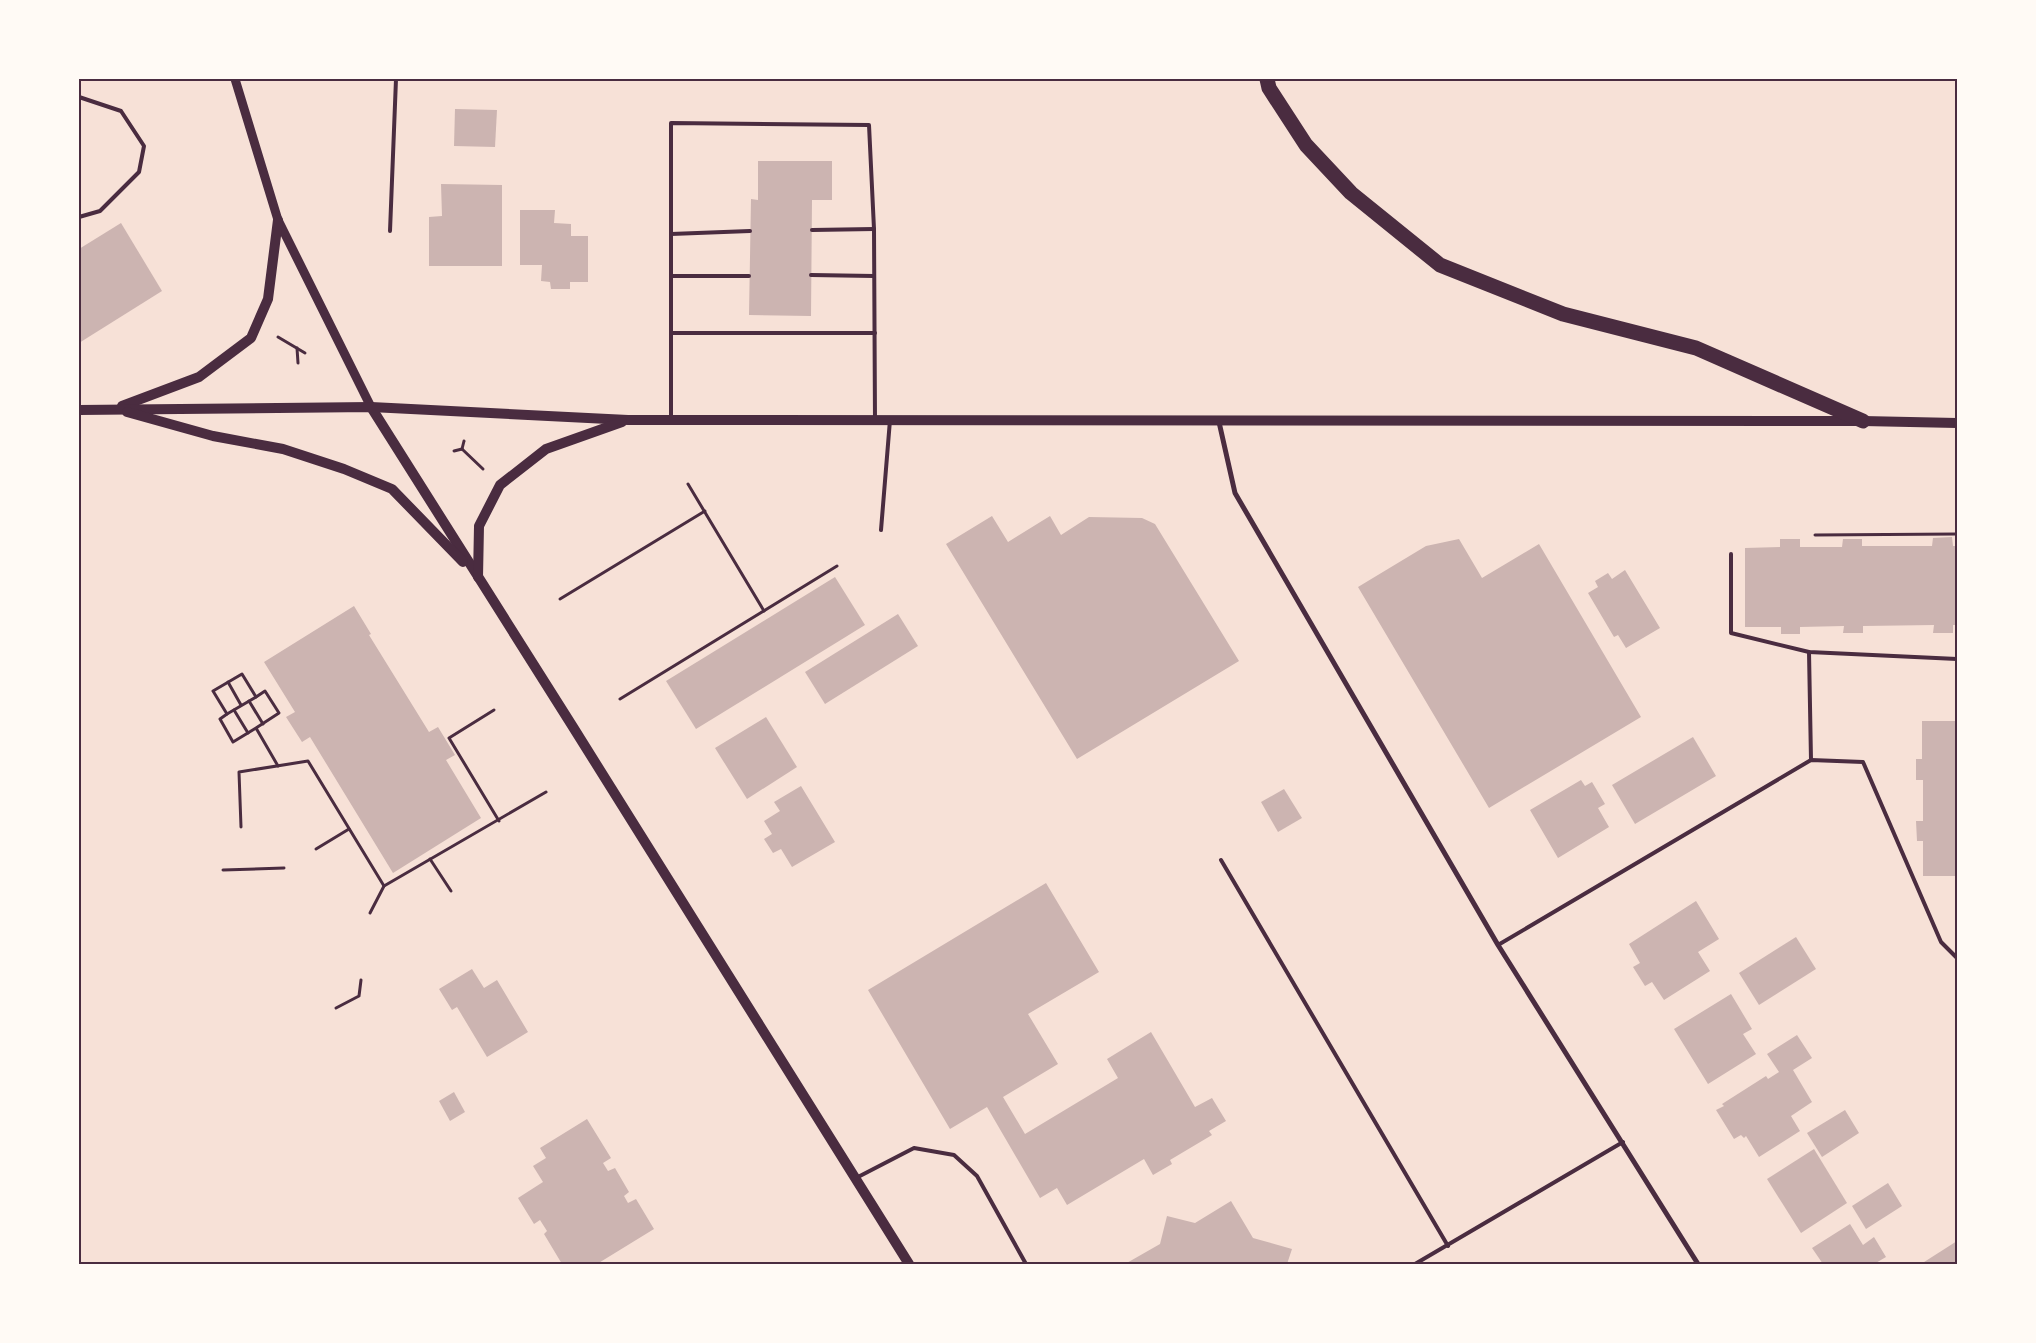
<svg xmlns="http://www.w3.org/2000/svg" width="2036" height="1343" font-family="Bitter,serif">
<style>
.building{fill:#ccb4b1}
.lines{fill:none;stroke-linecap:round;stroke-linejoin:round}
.path{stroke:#4a2c40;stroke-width:3}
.service{stroke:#4a2c40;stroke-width:4}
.minor{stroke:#4a2c40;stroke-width:5}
.tertiary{stroke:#4a2c40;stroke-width:9}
.secondary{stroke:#4a2c40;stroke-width:10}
.motorway{stroke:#4a2c40;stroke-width:15}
.neatline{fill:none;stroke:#4a2c40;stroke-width:2}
</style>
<rect width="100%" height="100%" fill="#f7e1d7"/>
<g class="building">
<polygon points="455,109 497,110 495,147 454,146"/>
<polygon points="758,161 832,161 832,200 812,200 811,316 749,315 751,199 758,200"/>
<polygon points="441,184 502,185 502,266 429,266 429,217 442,216"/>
<polygon points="520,210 555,210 554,223 571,224 571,236 588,236 588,282 570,282 570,289 551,289 550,282 541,281 542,265 520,265"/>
<polygon points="121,223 162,291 79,343 79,249"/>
<polygon points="992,516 1008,542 1050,516 1061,535 1089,517 1142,518 1155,524 1239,661 1077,759 946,544"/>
<polygon points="1952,537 1953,546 1957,546 1957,625 1953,625 1953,633 1933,633 1934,625 1863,626 1863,633 1843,633 1844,626 1800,627 1800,634 1781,634 1781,627 1745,627 1745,548 1780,547 1780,539 1800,539 1800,547 1842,547 1843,539 1862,539 1862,546 1932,546 1933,538"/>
<polygon points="1459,539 1482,578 1539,544 1641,717 1489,808 1358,587 1426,546"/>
<polygon points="1625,570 1660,628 1626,648 1618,635 1614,637 1588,593 1598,587 1595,581 1608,573 1612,579"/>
<polygon points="835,577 865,625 696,729 666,681"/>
<polygon points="354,606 371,634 369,635 429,732 438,727 455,755 446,760 481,818 393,873 310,737 302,742 286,717 295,712 264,662"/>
<polygon points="898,614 918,646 825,704 805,672"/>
<polygon points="766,717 797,767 747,799 715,748"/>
<polygon points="1922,721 1957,721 1957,876 1923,876 1923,841 1917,841 1916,821 1923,821 1923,780 1916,780 1916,759 1922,759"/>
<polygon points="1693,737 1716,776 1635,824 1612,785"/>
<polygon points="1581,780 1585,786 1592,782 1605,804 1598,808 1609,827 1558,858 1530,810"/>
<polygon points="801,786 835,842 792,867 781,849 773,853 764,839 772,834 764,821 780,811 774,802"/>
<polygon points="1284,789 1302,818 1278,832 1261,802"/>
<polygon points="1046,883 1099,972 1028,1014 1058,1064 1003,1097 1025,1134 1118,1078 1107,1059 1151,1032 1195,1107 1212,1098 1226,1121 1209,1131 1212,1135 1170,1160 1172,1164 1153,1175 1144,1159 1067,1205 1057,1188 1040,1198 987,1107 950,1129 868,990"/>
<polygon points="1696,901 1719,939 1698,952 1710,971 1664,1000 1652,982 1645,986 1633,967 1640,963 1629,944"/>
<polygon points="1796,937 1816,969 1759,1005 1739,973"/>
<polygon points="472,969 484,988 497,980 528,1032 487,1057 457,1007 452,1010 439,989"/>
<polygon points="1731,994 1752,1029 1743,1034 1756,1054 1708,1084 1674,1029"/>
<polygon points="1797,1035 1812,1058 1793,1070 1812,1102 1791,1116 1800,1131 1759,1157 1746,1136 1744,1138 1741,1135 1734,1139 1716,1110 1724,1106 1722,1104 1766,1076 1768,1079 1779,1072 1767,1054"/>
<polygon points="454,1092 465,1112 450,1121 439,1101"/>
<polygon points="1845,1110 1859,1133 1822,1157 1807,1133"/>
<polygon points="587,1119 611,1158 603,1163 608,1171 615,1168 629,1192 624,1196 628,1203 636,1199 654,1229 597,1264 562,1264 544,1234 547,1231 540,1220 534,1224 518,1198 543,1182 533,1166 546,1158 540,1148"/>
<polygon points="1814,1149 1847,1203 1801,1233 1767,1179"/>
<polygon points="1888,1183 1902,1206 1866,1229 1852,1206"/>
<polygon points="1231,1201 1253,1238 1292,1249 1287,1264 1125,1264 1160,1244 1167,1216 1195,1223"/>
<polygon points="1850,1224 1863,1245 1874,1237 1886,1257 1874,1264 1823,1264 1812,1248"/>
<polygon points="1957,1241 1957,1264 1921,1264"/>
</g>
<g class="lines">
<g class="path">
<polyline points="278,337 305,353"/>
<polyline points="297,348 298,363"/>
<polyline points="462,449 483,469"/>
<polyline points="462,449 464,441"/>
<polyline points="454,451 462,449"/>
<polyline points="688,484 764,611"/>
<polyline points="1815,535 1957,534"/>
<polyline points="560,599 705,511"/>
<polyline points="228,682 241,705"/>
<polyline points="620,699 837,566"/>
<polyline points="249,701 263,724"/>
<polyline points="234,710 248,733"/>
<polyline points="494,710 449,738 499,821"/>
<polyline points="227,714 256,697"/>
<polyline points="256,728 279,713 265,691 256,697 242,674 213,691 227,714 220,719 233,742 256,728 278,766"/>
<polyline points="241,827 239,772 308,761 384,886 546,792"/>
<polyline points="316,849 349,829"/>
<polyline points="430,859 451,891"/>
<polyline points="223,870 284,868"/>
<polyline points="370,913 384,886"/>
<polyline points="336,1008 359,996 361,980"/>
</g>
<g class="service">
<polyline points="79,97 121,111 144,146 139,172 100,211 79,217"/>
<polyline points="812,230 874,229"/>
<polyline points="390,231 396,79"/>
<polyline points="671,234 750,231"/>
<polyline points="811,275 874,276"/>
<polyline points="671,276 749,276"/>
<polyline points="672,333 875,333"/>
<polyline points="671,419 671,123 869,125 874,229 875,420"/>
<polyline points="881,530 890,420"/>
<polyline points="1731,554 1731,633 1809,652 1957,659"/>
<polyline points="1809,652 1811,760"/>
<polyline points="1221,860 1448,1246"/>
<polyline points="1498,945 1811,760 1863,762 1941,942 1957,958"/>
<polyline points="856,1178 914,1148 954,1155 977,1176 1026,1264"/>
<polyline points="1415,1264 1623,1142"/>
</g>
<polyline class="minor" points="1219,422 1235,493 1498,945 1698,1264"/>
<polyline class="tertiary" points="235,79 278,220 371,407"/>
<g class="secondary">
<polyline points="122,406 199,377 251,338 268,299 278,220"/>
<polyline points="371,407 573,727 909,1264"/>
<polyline points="79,410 371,407 628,420 1863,421 1957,423"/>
<polyline points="127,412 213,436 283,449 344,469 392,489 463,562"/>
<polyline points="478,577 479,526 500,485 546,449 622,422"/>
</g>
<polyline class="motorway" points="1267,79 1269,88 1306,145 1351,193 1440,265 1563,314 1696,348 1863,421"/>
</g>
<rect width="2036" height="1343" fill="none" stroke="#fffaf5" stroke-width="160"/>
<rect x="80" y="80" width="1876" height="1183" class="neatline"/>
</svg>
